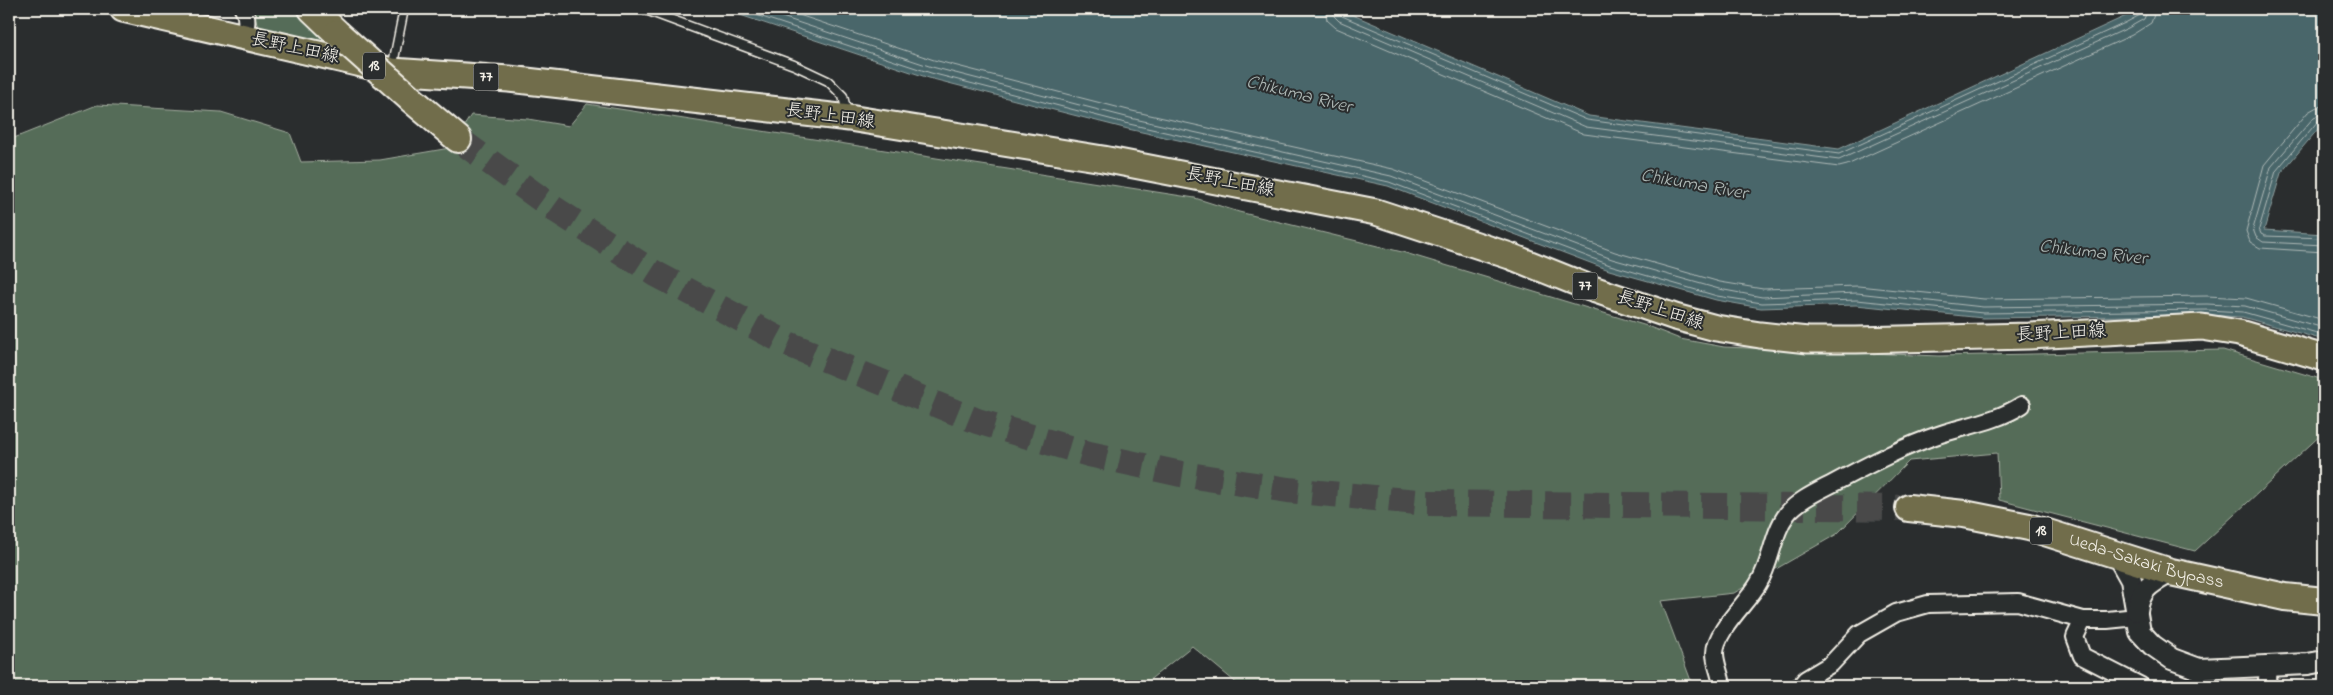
<svg xmlns="http://www.w3.org/2000/svg" width="2333" height="695" font-family="'Indie Flower','Klee One',sans-serif">
<style>
.green{fill:#556c58;stroke:#a4aea0}
.water{fill:#48666b;stroke:#8d9e9d}
.lines{fill:none;stroke-linecap:round;stroke-linejoin:round}
.shore{stroke:#afb9b6;stroke-width:1}
.trunk-tunnel{stroke:#484a4a;stroke-width:26;stroke-dasharray:26 13;stroke-linecap:butt}
.service-casing{stroke:#f4f1e8;stroke-width:11}
.minor-casing{stroke:#f4f1e8;stroke-width:20}
.tertiary-casing{stroke:#f4f1e8;stroke-width:24}
.primary-casing{stroke:#f4f1e8;stroke-width:29}
.trunk-casing{stroke:#f4f1e8;stroke-width:30}
.service{stroke:#2a2d2e;stroke-width:8}
.minor{stroke:#2a2d2e;stroke-width:16}
.tertiary{stroke:#2a2d2e;stroke-width:20}
.primary{stroke:#716d4b;stroke-width:25}
.trunk{stroke:#716d4b;stroke-width:26}
.trunk-bridge-casing{stroke:#f4f1e8;stroke-width:30;stroke-linecap:butt}
.trunk-bridge{stroke:#716d4b;stroke-width:26}
.labels{text-anchor:middle;dominant-baseline:central;stroke-width:4;stroke-linejoin:round;paint-order:stroke}
.shield{fill:#2a2d2e;stroke:#b7b6b0;stroke-width:1}
.shield-label{font-size:16px;font-weight:bold;fill:#f4f1e8}
.street-label{font-size:18px;fill:#f4f1e8;stroke:#2a2d2e}
.water-label{font-size:19px;font-style:italic;fill:#afb9b6;stroke:#2a2d2e}
</style>
<rect width="100%" height="100%" fill="#2a2d2e"/>
<filter id="ink" filterUnits="userSpaceOnUse"><feTurbulence type="fractalNoise" baseFrequency=".02" numOctaves="2"/><feDisplacementMap in="SourceGraphic" scale="10" xChannelSelector="R" yChannelSelector="G"/><feConvolveMatrix kernelMatrix="1 2 1 2 8 2 1 2 1" color-interpolation-filters="sRGB"/></filter>
<g filter="url(#ink)">
<g class="green">
<polygon points="251,9 294,9 331,44 259,29"/>
<polygon points="587,104 1195,198 1239,212 1402,252 1647,326 1680,339 1724,347 1939,356 2223,350 2324,380 2324,432 2195,551 1999,500 1997,453 1909,461 1837,534 1734,593 1661,601 1693,686 1240,686 1192,646 1147,682 1150,686 9,686 9,140 97,105 221,112 290,133 301,162 380,160 450,148 471,115 528,119 569,126"/>
</g>
<polygon class="water" points="722,9 1339,9 1589,116 1839,149 2141,9 2324,9 2324,122 2281,173 2264,230 2324,234 2324,340 2242,317 2207,315 1983,318 1856,305 1761,308 1716,300 1609,270 1388,186 1128,129 929,78"/>
<g class="lines">
<g class="shore">
<polyline points="738,9 931,73 1129,124 1389,182 1610,265 1717,296 1762,303 1857,300 1983,313 2207,310 2243,312 2324,335"/>
<polyline points="758,9 932,67 1130,118 1391,176 1612,259 1719,289 1762,297 1857,293 1983,307 2207,304 2245,306 2324,328"/>
<polyline points="781,9 934,60 1132,111 1393,169 1615,252 1720,282 1763,289 1858,286 1984,299 2207,296 2246,298 2324,320"/>
<polyline points="1325,9 1327,20 1336,28 1584,134 1839,167 1847,165 2132,35 2151,23 2156,9"/>
<polyline points="1332,9 1334,16 1339,21 1586,127 1839,160 2128,28 2144,19 2148,9"/>
<polyline points="1339,9 1342,16 1587,120 1839,154 2125,23 2140,15 2142,9"/>
<polyline points="2324,106 2317,107 2308,112 2264,165 2246,231 2250,242 2260,248 2324,252"/>
<polyline points="2324,113 2314,117 2271,167 2253,229 2256,237 2263,242 2324,245"/>
<polyline points="2324,120 2318,121 2276,171 2259,229 2261,234 2265,236 2324,238"/>
</g>
<polyline class="trunk-tunnel" points="458,139 556,210 656,274 788,344 977,421 1089,454 1181,474 1288,490 1428,503 1909,508"/>
<defs>
<g id="service">
<polyline points="643,9 794,65 828,81 843,96 847,113"/>
<polyline points="392,69 404,9"/>
</g>
<g id="minor">
<path d="M243,38c3,-11 6,-20 0,-29"/>
<polyline points="2083,620 2075,637 2082,656 2141,686"/>
<polyline points="2268,665 2267,680 2270,686"/>
<path d="M1722,686c-1,-11 -7,-22 -7,-33 0,-22 32,-50 43,-69 14,-22 14,-50 29,-70 11,-14 32,-23 47,-31 34,-18 70,-37 107,-49 28,-9 56,-13 81,-29"/>
<polyline points="1800,686 1806,679 1831,664 1859,634 1896,613 1928,604 2018,602 2083,620 2107,620 2137,617"/>
</g>
<g id="tertiary">
<polyline points="2117,555 2131,580 2140,632 2152,645 2172,659 2199,669 2308,664 2324,661"/>
<path d="M2137,611c3,-24 15,-28 34,-39"/>
</g>
<polyline id="primary" points="123,9 392,71 509,79 849,118 1103,159 1376,212 1510,256 1590,288 1675,317 1716,328 1760,335 1808,340 1856,340 2029,336 2202,327 2239,333 2324,358"/>
<g id="trunk">
<polyline points="312,9 337,33"/>
<polyline points="411,99 458,139"/>
<path id="s1" d="M1909,508l55,6 65,13 142,45 114,25 39,4"/>
</g>
</defs>
<use href="#service" class="service-casing"/>
<use href="#minor" class="minor-casing"/>
<use href="#tertiary" class="tertiary-casing"/>
<use href="#primary" class="primary-casing"/>
<use href="#trunk" class="trunk-casing"/>
<use href="#service" class="service"/>
<use href="#minor" class="minor"/>
<use href="#tertiary" class="tertiary"/>
<use href="#primary" class="primary"/>
<use href="#trunk" class="trunk"/>
<defs>
<polyline id="trunk-bridge" points="337,33 411,99"/>
</defs>
<use href="#trunk-bridge" class="trunk-bridge-casing"/>
<use href="#trunk-bridge" class="trunk-bridge"/>
</g>
</g>
<g class="labels">
<g class="shield">
<rect x="363" y="52.5" width="22" height="27" rx="4"/>
<rect x="473.5" y="63.5" width="25" height="27" rx="4"/>
<rect x="1572.5" y="272.5" width="25" height="27" rx="4"/>
<rect x="2030" y="517.5" width="22" height="27" rx="4"/>
</g>
<g class="shield-label">
<text x="374" y="66">18</text>
<text x="486" y="77">77</text>
<text x="1585" y="286">77</text>
<text x="2041" y="531">18</text>
</g>
<g class="street-label">
<text transform="translate(295 49) rotate(12)">長野上田線</text>
<text transform="translate(830 117) rotate(8)">長野上田線</text>
<text transform="translate(1230 183) rotate(11)">長野上田線</text>
<text transform="translate(1660 311) rotate(18)">長野上田線</text>
<text transform="translate(2061 334) rotate(-3)">長野上田線</text>
<text stroke="none"><textPath href="#s1" startOffset="244">Ueda-Sakaki Bypass</textPath></text>
</g>
<g class="water-label">
<text transform="translate(1299 95) rotate(14)">Chikuma River</text>
<text transform="translate(1694 185) rotate(10)">Chikuma River</text>
<text transform="translate(2093 253) rotate(7)">Chikuma River</text>
</g>
</g>
<rect width="2333" height="695" fill="none" stroke="#2a2d2e" stroke-width="30"/>
<rect x="15" y="15" width="2303" height="665" fill="none" stroke="#f4f1e8" stroke-width="2" filter="url(#ink)"/>
</svg>
